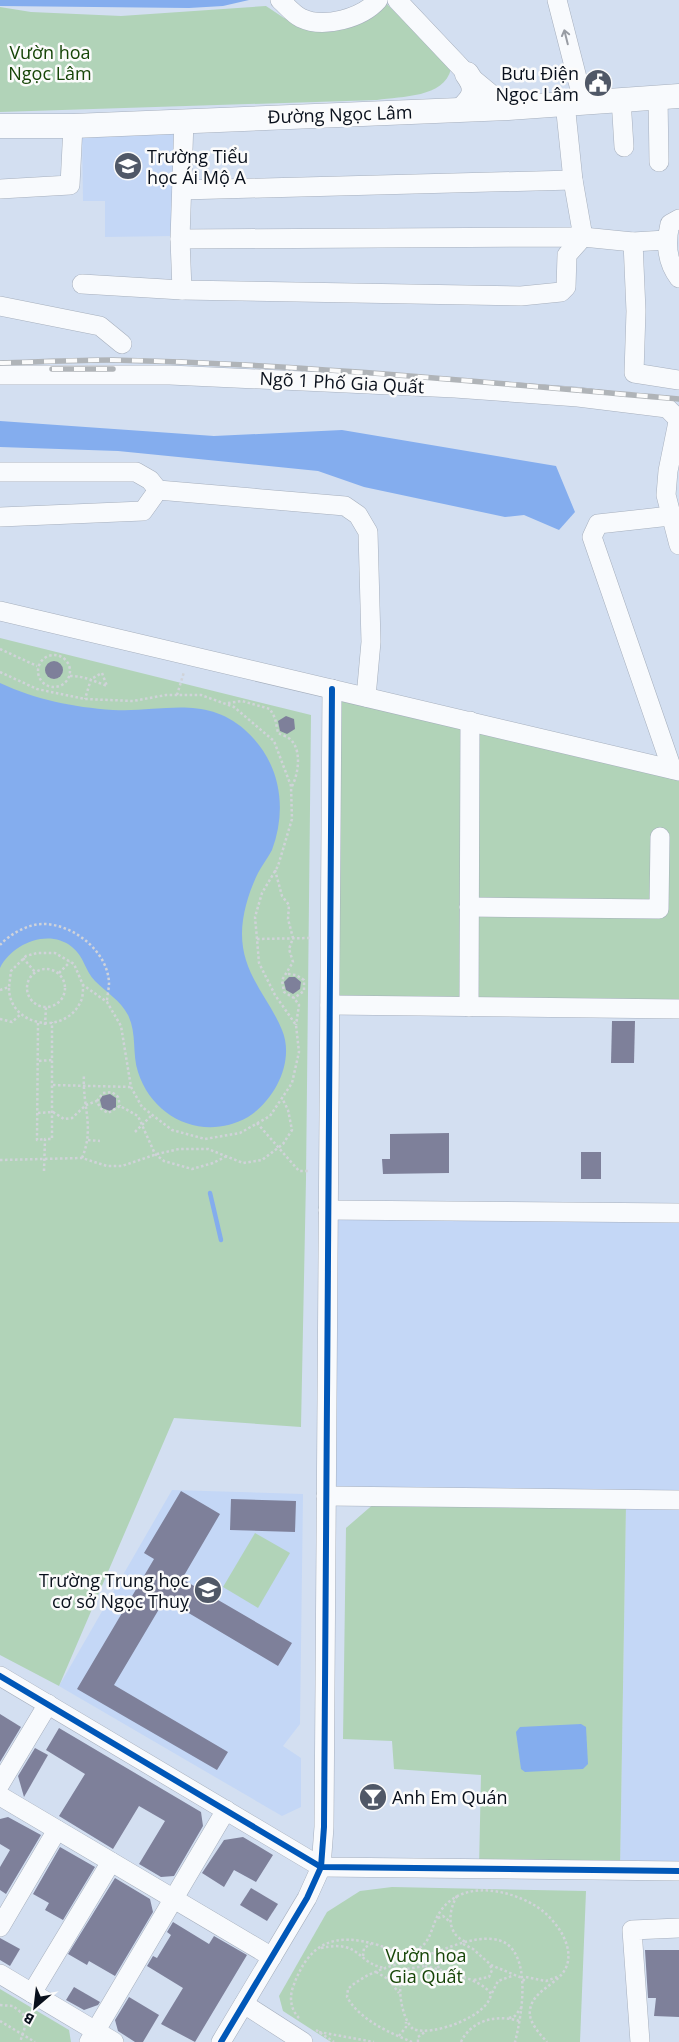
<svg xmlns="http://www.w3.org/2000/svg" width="679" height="2042" font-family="'Open Sans',sans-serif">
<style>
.built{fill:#c4d7f6}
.green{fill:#b1d3b8}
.water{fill:#84adee}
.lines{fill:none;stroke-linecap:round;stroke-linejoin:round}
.stream{stroke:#84adee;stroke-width:4.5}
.building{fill:#7e809a}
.minor-casing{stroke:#a6afbd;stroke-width:20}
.major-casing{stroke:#a6afbd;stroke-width:25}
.path{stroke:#d0d3d9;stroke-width:2.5;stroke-dasharray:2.5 2.5;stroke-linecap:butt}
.minor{stroke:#f8fafd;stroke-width:19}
.major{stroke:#f8fafd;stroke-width:24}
.rail-casing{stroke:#b0b4b8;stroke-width:5.5}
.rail{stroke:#fbfbfb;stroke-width:4;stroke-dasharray:11;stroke-linecap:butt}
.cycleway-casing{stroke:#fbfbfb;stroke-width:9}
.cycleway{stroke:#0057b8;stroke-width:6}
.oneway{stroke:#989ca3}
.labels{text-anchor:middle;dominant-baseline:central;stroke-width:5;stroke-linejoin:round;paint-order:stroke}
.park-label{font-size:18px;fill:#164507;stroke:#fbfbfb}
.poi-label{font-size:18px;fill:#09101c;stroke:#fbfbfb;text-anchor:end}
.street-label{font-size:18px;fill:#09101c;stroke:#fbfbfb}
</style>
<rect width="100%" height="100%" fill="#d3dff1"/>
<g class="built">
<polygon points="173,130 173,236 105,237 105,201 83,201 82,132"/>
<polygon points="328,1210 679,1213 679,1871 620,1870 626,1505 326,1496"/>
<polygon points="172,1490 303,1494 300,1724 283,1746 301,1758 301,1807 282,1816 59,1686"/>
</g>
<g class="green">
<path d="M383,0l68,69c-7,29 -49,27 -74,31l-377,12v-105l31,5 90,4 145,-10 18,12 18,5z"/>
<polygon points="0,638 311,715 306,1179 301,1427 174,1418 59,1686 0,1655"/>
<polygon points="332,689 679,768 679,1009 330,1005"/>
<polygon points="376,1502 626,1505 620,1870 479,1868 481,1775 394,1769 392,1741 343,1739 346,1528"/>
<polygon points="255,1533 290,1553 258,1608 223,1587"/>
<polygon points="392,1887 586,1891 580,2042 331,2042 283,2011 279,1996 327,1912 360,1891"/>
<polygon points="0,1989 69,2030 71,2042 0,2042"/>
</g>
<g class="water">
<polygon points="0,0 249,0 223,6 189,8 0,6"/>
<polygon points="0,421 214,436 342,430 556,466 575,512 559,530 524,515 505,517 364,487 318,471 118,451 0,447"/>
<path d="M0,683c37,17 72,24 113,27 47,3 91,-16 132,20 35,31 43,77 27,120 -4,8 -10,15 -14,23 -9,18 -16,41 -16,61 0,40 26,62 40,96 13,31 -7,70 -34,87 -44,25 -95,2 -110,-45 -6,-18 -1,-39 -10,-57 -8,-15 -21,-22 -33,-34 -10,-10 -11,-25 -23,-34 -24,-19 -60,-3 -72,21z"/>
<polygon points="581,1724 586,1727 588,1764 583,1769 525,1772 521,1769 516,1732 520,1727"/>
</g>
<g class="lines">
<polyline class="stream" points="210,1193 221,1240"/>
</g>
<g class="building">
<circle cx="54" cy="670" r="9"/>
<polygon points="286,716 294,719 295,729 287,734 280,731 278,721"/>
<polygon points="289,977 295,977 301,982 300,989 293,994 286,990 284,982"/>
<polygon points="612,1021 635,1021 634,1063 611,1063"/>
<polygon points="110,1094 116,1098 116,1107 110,1111 102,1108 100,1100 102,1096"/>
<polygon points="449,1133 449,1173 383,1174 382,1159 390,1159 390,1134"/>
<rect x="581" y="1152" width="20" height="27"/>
<polygon points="181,1491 220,1514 182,1579 292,1643 278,1666 165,1599 114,1685 228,1752 217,1770 77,1689 154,1559 144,1553"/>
<polygon points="231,1499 296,1501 295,1532 230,1530"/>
<polygon points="0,1714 21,1727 0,1762"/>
<polygon points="59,1728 201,1812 203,1826 174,1876 161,1877 139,1864 165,1821 139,1806 113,1849 59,1816 85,1774 46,1750"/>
<polygon points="35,1748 48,1755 24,1797 18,1776"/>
<polygon points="8,1817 41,1835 6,1894 0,1890 0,1867 10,1850 0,1844 0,1819"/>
<polygon points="243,1837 273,1855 256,1882 234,1870 224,1887 202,1873 224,1840"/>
<polygon points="60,1847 95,1867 63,1920 45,1910 49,1903 33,1894"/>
<polygon points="115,1878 150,1899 153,1912 115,1976 89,1961 87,1965 68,1954"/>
<polygon points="251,1888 278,1904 267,1921 240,1905"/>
<polygon points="173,1922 209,1944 214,1936 247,1955 195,2042 161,2024 183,1988 147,1966 153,1956 157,1958 171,1935 167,1932"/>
<polygon points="0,1938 20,1949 10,1966 0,1960"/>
<polygon points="645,1950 679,1950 679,2017 654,2016 656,1998 648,1998"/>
<polygon points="74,1987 100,2002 98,2005 84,2010 66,2000"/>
<polygon points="129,1997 159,2015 143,2042 135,2042 118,2031 115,2020"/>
</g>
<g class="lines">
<defs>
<g id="minor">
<path d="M280,0c7,6 13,14 21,18 23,11 61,0 77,-18"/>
<polyline points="397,0 467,74 508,108"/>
<polyline points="557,0 583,101"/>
<polyline points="658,97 659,162"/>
<polyline points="621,99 624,147"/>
<polyline points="565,103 573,180 583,237"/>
<polyline points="0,189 70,185 73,126"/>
<polyline points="182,190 573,180"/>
<path d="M679,219l-9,5c-5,20 -3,38 9,54"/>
<polyline points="180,239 583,237 633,242 666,240"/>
<polyline points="633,242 636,311 634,373 679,380"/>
<polyline points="82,284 182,290 521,296 561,292 566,287 567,255 583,237"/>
<polyline points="182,290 180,239 184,120"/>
<polyline points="0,306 100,326 122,344"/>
<polyline points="0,375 170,375 455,388 578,397 667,408 679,420"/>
<polyline points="679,417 668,471 666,495 679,545"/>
<polyline points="0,472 136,472 150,480 158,490 345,506 358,515 368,532 371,642 366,697"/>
<polyline points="670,516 598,524 592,537 672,769"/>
<polyline points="0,517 143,511 158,490"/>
<polyline points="0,611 679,771"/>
<polyline points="469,907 659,909 660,837"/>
<polyline points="330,1005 679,1009"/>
<polyline points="469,1007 470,721"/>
<polyline points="328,1210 679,1213"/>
<polyline points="326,1496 679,1500"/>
<polyline points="0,1676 321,1867 679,1871"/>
<polyline points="0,1784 48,1704"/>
<polyline points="0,1796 272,1957"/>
<polyline points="0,1927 57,1830"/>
<polyline points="0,1974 114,2042"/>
<polyline points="32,1993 111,1862"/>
<polyline points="244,2004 303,2042"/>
<polyline points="89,2042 226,1810"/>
<polyline points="221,2042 307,1898 321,1867 324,1827 332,689"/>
<polyline points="640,2042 632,1930 679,1928"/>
</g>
<g id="major">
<path d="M462,109c13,-12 16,-20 5,-35"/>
<polyline points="0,126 73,126 508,108 679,96"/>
</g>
</defs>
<use href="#minor" class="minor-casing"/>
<use href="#major" class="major-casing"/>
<g class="path">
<polyline points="0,649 37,666"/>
<circle cx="54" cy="671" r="16"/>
<polyline points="0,672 37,689 85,699 133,701 166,695 201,695 234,707 274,741 291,786 292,819 278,866 262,893 255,917 257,939"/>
<path d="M70,676c14,0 24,5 37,10l-5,-13 -11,6 -6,20"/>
<polyline points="177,695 184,672"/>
<path d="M228,703l14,-2 28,8 5,9 3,15c4,2 11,4 14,8 10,12 6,35 -1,47"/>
<polyline points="275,870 282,896 289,905 288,919 293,938 289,949 293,962 282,980 284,992 294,998 299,1005 296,1025"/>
<path d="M0,945c10,-11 28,-21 43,-21 31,0 65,28 66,59 0,6 -2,13 -2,19"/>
<polyline points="23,958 35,972"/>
<circle cx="46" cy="988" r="19"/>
<polyline points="59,973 70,962"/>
<polyline points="288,974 296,975 304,980 304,991 294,998"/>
<path d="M9,988c0,38 56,49 72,13 2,-4 2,-11 2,-16"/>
<polyline points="0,990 9,987 11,971 26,956 37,953 55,953 74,964 83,985 107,1002 121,1026 131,1087 142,1107 172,1130 205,1139 240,1133 270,1116 292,1083 299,1052 296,1025 275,995 259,963 257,939 310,938"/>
<polyline points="0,1019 12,1022 21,1014"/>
<polyline points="38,1023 37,1140 45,1139"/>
<polyline points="45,1025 46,1007"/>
<polyline points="39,1061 52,1060"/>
<polyline points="53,1085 131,1087"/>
<polyline points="97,1101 103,1093 112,1092 118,1097 120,1106"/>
<polyline points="38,1113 53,1112 64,1119 72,1118 86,1105 97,1101 100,1108 108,1113 120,1106 138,1116 155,1154 164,1161 192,1169 213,1163 227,1156"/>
<polyline points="257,1123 299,1171 308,1171"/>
<polyline points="135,1132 152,1115"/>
<polyline points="88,1140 100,1141"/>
<path d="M82,1158c13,-31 0,-52 2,-83"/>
<polyline points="0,1160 82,1158 107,1166 122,1166 157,1154 179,1149 208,1149 243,1163 262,1160 283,1144 292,1130 288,1110 282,1098"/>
<polyline points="44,1171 45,1139 52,1139 52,1022"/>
<path d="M457,1896c-9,15 -11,38 9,46"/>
<polyline points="438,1918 443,1916 449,1921"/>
<polyline points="463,1944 473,1949 491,1965 522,1978"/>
<path d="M321,1948c41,-9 36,17 65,20"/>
<polyline points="363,1956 364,1948 371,1944"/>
<path d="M425,1966c16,4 57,13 66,28 -2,22 -59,43 -78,35 -12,-11 -18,-48 -7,-60z"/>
<polyline points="439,1968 434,1961 442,1951"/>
<polyline points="376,1972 388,1979 399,1993"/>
<polyline points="474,1980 489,1977 492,1970 490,1965"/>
<polyline points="523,1981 526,1977 546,1981 557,1977"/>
<polyline points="492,1993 498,1981 512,1976"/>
<polyline points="0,2005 13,2006 23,2014 25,2027 20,2042"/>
<path d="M299,2018c-8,-8 -10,-20 -6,-31 16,-45 41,-55 85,-42 12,4 24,9 37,5 15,-5 16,-21 22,-33 19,-37 66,-30 97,-12 20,11 47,46 28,69 -10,12 -30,19 -32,36 -2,12 10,24 17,32"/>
<polyline points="509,2018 515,2016 521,2008"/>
<polyline points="0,2021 35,2042"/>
<polyline points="316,2030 334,2042"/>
<polyline points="319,2032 374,2042"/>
<polyline points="399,2036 406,2027 406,2022"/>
<path d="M412,2042c-24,-10 -52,-22 -65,-45l1,-8c20,-19 51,-25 77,-33 21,-7 45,-19 67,-17 43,3 30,76 23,103"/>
<polyline points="418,2042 418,2037 425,2032"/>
<path d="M461,2042c10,-22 36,-28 58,-21"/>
</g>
<use href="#minor" class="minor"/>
<use href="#major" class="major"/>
<defs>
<g id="rail">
<path d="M0,363c38,-1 76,-3 113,-3 189,4 378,23 566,39"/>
<polyline points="52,369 113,369"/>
</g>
</defs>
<use href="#rail" class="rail-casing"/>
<use href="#rail" class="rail"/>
<defs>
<g id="cycleway">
<polyline points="0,1676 321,1867 679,1871"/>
<polyline points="221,2042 307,1898 321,1867 324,1827 332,689"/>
</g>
</defs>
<use href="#cycleway" class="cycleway-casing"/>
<use href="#cycleway" class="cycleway"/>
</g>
<defs><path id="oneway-shaft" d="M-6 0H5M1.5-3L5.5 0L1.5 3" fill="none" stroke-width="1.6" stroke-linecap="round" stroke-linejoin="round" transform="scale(1.25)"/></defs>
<use class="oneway" href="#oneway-shaft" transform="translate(566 37) rotate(-104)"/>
<defs>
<symbol id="civic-disc" viewBox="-11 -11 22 22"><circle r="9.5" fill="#505867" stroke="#fbfbfb"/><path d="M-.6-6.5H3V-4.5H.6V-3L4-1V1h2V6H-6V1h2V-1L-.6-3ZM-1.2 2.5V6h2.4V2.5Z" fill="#fff"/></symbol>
<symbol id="school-disc" viewBox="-11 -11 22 22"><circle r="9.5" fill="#505867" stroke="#fbfbfb"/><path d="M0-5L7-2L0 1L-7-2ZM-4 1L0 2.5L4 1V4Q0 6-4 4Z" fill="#fff"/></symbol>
<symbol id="bar-disc" viewBox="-11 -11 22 22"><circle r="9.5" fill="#505867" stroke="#fbfbfb"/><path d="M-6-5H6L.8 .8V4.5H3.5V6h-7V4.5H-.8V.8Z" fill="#fff"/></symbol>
</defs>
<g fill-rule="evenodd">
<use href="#civic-disc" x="582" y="67" width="32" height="32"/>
<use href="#school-disc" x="112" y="150" width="32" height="32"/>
<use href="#school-disc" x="192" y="1574" width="32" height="32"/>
<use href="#bar-disc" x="357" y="1781" width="32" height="32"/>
</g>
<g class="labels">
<g class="park-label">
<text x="50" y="52">Vườn hoa<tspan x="50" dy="21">Ngọc Lâm</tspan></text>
<text x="426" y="1955">Vườn hoa<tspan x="426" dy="21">Gia Quất</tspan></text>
</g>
<g class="poi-label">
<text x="579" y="73">Bưu Điện<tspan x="579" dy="21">Ngọc Lâm</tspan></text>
<text x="147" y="156" text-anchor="start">Trường Tiểu<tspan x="147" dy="21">học Ái Mộ A</tspan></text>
<text x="189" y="1580">Trường Trung học<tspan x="189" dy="21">cơ sở Ngọc Thuỵ</tspan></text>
<text x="392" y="1797" text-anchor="start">Anh Em Quán</text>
</g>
<g class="street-label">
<text transform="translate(340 114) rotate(-2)">Đường Ngọc Lâm</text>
<text transform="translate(342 382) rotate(3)">Ngõ 1 Phố Gia Quất</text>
</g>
</g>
<g transform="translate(35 2007) rotate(208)" stroke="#fbfbfb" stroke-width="4" paint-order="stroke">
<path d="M0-4L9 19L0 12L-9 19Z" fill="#09101c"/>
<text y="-8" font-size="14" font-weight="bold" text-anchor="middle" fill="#09101c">B</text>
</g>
</svg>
